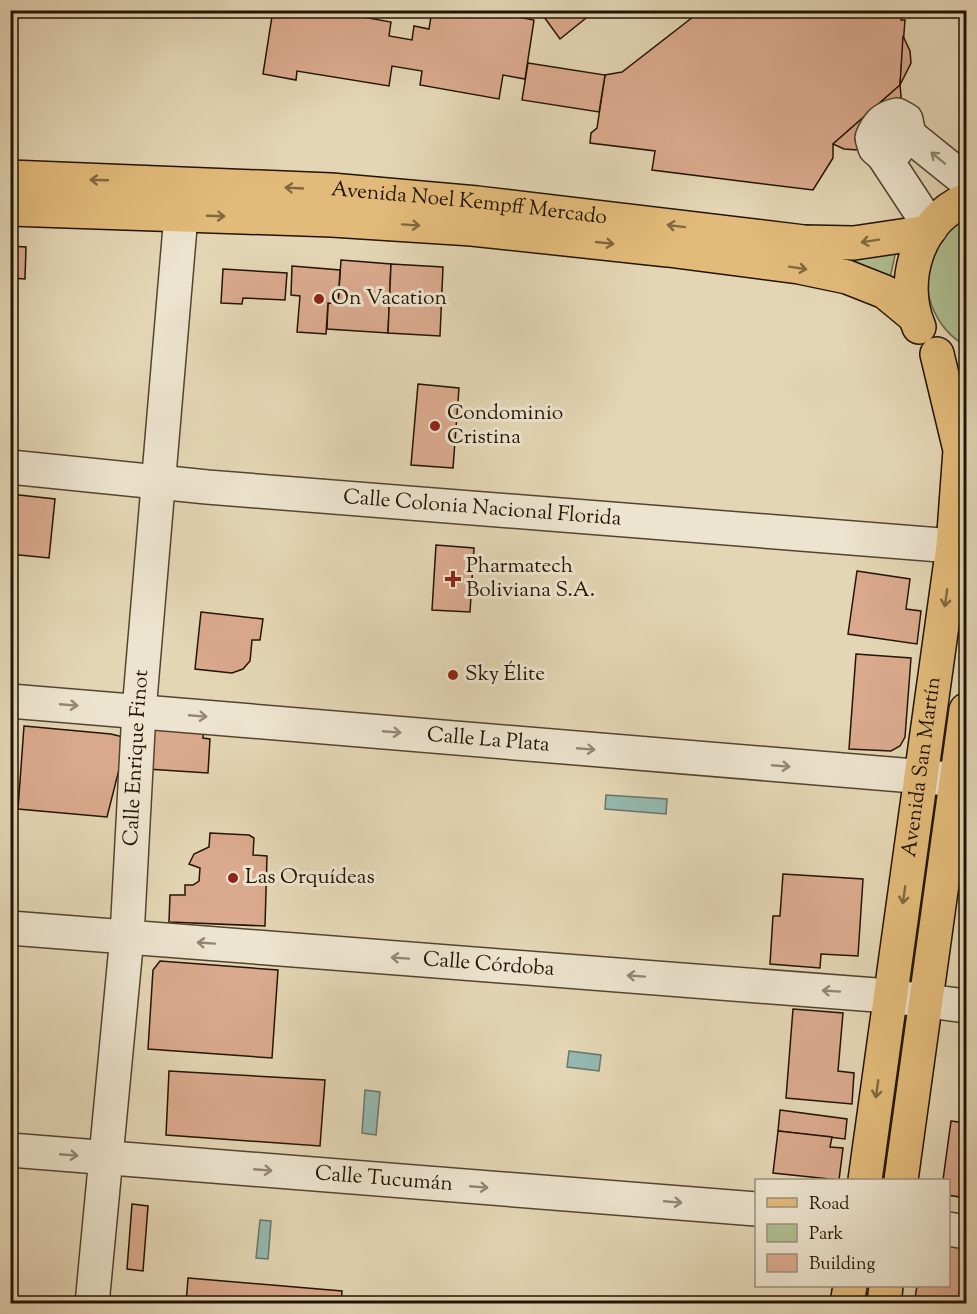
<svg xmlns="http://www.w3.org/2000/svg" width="977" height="1314" font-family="'Sorts Mill Goudy',serif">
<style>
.green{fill:#afbf92;stroke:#696a4a;stroke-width:1.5}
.water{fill:#95b9b0;stroke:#67776a;stroke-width:1.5}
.building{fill:#dbaa8e;stroke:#231402;stroke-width:1.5}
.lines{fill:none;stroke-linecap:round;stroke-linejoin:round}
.minor-casing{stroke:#53442f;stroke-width:36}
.major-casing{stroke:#231402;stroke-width:36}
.minor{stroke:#ede4cf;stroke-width:33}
.major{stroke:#e2bb7a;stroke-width:33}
.oneway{stroke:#928673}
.oneway2{stroke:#82683e}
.poi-dot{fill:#8f2418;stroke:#ede4cf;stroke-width:2}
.labels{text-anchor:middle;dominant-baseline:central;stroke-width:6;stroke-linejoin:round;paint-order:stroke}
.street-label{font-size:21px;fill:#231402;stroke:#ede4cf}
.poi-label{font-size:21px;fill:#231402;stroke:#ede4cf;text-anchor:start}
</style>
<rect width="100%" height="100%" fill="#e4d6b5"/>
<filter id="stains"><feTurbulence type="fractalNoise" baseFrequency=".00333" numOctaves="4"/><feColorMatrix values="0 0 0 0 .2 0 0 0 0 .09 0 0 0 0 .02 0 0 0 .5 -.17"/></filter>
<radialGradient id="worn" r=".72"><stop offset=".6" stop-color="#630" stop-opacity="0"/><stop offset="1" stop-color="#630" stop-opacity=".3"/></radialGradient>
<g class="green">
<path d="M966,210v136c-32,-18 -47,-58 -36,-93 4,-12 28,-33 36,-43z"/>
<polygon points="897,246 890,278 828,249"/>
</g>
<g class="water">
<polygon points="606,795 667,799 666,814 605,809"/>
<polygon points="569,1051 601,1055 599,1071 567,1067"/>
<polygon points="365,1090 380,1092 376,1135 362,1133"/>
<polygon points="260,1220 271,1221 268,1259 256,1258"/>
</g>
<g class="building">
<polygon points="273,10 324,10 391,22 389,36 412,40 414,26 429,29 432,10 478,10 534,20 525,79 503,75 499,99 420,85 422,71 392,66 389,86 297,71 296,80 263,74"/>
<polygon points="539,10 596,10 560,39"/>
<polygon points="702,10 901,10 901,20 905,20 900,85 833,144 833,158 813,190 652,170 655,151 590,143 591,133 597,128 605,75 622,72"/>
<polygon points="903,36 910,51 911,63 900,85"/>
<polygon points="528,63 605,75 599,112 522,100"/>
<polygon points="900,85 902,106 858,150 844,149 833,144"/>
<polygon points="10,246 26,247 25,279 10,278"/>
<polygon points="341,260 391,264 388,333 327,329 328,303 338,304"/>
<polygon points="391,264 443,267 440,336 388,333"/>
<polygon points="292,266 340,270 338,304 328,303 326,334 297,332 300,296 291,295"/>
<polygon points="223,269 287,273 285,300 243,298 242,304 221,303"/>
<polygon points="418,384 459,388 453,468 411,465"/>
<polygon points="10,494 55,499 49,558 10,554"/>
<polygon points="436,545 474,548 470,612 432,610"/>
<polygon points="857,571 910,579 906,609 921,611 917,644 848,634"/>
<polygon points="201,612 263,619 260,640 252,640 250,661 243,669 232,673 195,669"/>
<polygon points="856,654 911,658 905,737 900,746 891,751 849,749"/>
<polygon points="151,717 204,721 203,738 210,739 208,773 147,769"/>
<polygon points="24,726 111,734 127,738 107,817 18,809"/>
<polygon points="210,833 249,835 254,838 253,855 267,856 265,926 169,922 170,895 185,895 185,885 193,885 199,881 200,868 189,864 194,854 209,847"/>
<polygon points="783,874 863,879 858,956 821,954 820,968 770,964 773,916 780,916"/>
<polygon points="160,961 278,970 272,1058 148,1049 153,970"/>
<polygon points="793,1009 843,1013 838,1071 854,1073 852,1104 786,1098"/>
<polygon points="169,1071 325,1080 320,1146 166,1135"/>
<polygon points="780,1110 847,1119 845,1139 778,1131"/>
<polygon points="951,1121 966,1123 966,1198 948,1195 948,1180 943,1180"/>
<polygon points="778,1131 832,1137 830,1147 843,1148 839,1180 773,1173"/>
<polygon points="132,1204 148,1206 143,1271 127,1269"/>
<polygon points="948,1245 965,1247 958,1304 914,1304 917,1286 948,1286"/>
<polygon points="188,1278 342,1291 341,1304 186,1304"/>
</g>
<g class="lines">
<defs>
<g id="minor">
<path d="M897,115l9,5 3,15 -15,18 -11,2 -8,-7 -3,-10c5,-13 11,-20 25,-23z"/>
<polyline points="909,135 966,181"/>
<polyline points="883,155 931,228"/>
<path id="s1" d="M10,467l197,20 746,59"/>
<path id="s2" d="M10,701l940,78"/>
<path id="s3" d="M10,928l879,68 77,10"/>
<path id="s4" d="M10,1150l746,59"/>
<polyline points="948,1229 966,1232"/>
<path id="s5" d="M92,1304l35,-368 12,-225 42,-496"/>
</g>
<g id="major">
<path id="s6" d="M10,177l321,13 146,13 327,39 50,1 74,-11"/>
<polyline points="10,209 332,220 472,229 668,250 799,267 847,277 885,292 914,316"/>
<path d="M919,327c-20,-46 -1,-107 47,-127"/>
<path id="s7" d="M865,1180l88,-634 7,-96 -23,-96"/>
<polyline points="901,1180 966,710"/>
<polyline points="847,1304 850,1286"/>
<polyline points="884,1304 886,1286"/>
</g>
</defs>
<use href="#minor" class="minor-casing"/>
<use href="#major" class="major-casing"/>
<use href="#minor" class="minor"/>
<use href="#major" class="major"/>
</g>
<defs><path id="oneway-shaft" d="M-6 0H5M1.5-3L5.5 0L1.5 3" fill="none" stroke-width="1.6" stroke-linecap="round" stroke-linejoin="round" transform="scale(1.5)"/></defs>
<g class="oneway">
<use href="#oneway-shaft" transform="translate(938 158) rotate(-141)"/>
<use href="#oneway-shaft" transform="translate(69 705) rotate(5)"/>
<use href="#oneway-shaft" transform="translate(198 716) rotate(5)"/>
<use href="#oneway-shaft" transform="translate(392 732) rotate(5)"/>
<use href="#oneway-shaft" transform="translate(586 749) rotate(5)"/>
<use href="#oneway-shaft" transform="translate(781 766) rotate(5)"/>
<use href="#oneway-shaft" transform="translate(206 943) rotate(-176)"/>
<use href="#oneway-shaft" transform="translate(400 958) rotate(-176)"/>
<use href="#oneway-shaft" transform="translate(636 976) rotate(-176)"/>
<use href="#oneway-shaft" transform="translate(831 991) rotate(-176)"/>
<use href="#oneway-shaft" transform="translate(69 1155) rotate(5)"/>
<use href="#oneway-shaft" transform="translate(263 1170) rotate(5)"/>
<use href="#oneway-shaft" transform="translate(479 1187) rotate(5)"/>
<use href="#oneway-shaft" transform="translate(673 1202) rotate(5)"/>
</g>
<g class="oneway2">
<use href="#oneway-shaft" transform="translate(99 180) rotate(-178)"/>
<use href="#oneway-shaft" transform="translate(294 188) rotate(-177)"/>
<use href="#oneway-shaft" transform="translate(216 216) rotate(2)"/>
<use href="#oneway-shaft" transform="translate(411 225) rotate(4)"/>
<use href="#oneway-shaft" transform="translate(676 226) rotate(-173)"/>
<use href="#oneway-shaft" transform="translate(870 241) rotate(171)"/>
<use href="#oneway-shaft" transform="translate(605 243) rotate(6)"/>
<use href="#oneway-shaft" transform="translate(798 268) rotate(9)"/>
<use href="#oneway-shaft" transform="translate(946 598) rotate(98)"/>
<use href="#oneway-shaft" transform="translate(904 895) rotate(98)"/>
<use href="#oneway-shaft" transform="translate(877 1089) rotate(98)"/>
</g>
<g class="poi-dot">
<circle cx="319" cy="299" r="6"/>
<circle cx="435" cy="426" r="6"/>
<path d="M450 570h6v6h6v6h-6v6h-6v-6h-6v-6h6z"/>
<circle cx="453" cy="675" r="6"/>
<circle cx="233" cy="878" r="6"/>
</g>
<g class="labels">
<g class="street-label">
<text stroke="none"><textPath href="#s6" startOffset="460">Avenida Noel Kempff Mercado</textPath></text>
<text stroke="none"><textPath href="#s1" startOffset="474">Calle Colonia Nacional Florida</textPath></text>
<text stroke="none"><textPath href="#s2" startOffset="480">Calle La Plata</textPath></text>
<text stroke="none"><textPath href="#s5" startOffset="548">Calle Enrique Finot</textPath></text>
<text stroke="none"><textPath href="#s7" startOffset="417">Avenida San Martín</textPath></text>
<text stroke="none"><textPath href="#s3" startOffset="480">Calle Córdoba</textPath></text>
<text stroke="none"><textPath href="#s4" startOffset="375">Calle Tucumán</textPath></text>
</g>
<g class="poi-label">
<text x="331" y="299">On Vacation</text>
<text x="447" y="414">Condominio<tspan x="447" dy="24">Cristina</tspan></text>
<text x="466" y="567">Pharmatech<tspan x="466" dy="24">Boliviana S.A.</tspan></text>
<text x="465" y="675">Sky Élite</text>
<text x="245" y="878">Las Orquídeas</text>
</g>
</g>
<rect width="977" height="1314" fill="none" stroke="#e4d6b5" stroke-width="36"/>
<rect x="12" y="12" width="953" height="1290" fill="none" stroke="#231402" stroke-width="3"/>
<rect x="18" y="18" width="941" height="1278" fill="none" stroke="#231402" stroke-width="1.5"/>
<rect x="755" y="1179" width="195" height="108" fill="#ede4cf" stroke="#9c917d" stroke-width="1.5"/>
<rect x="767" y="1198" width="30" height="9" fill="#e2bb7a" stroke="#9c917d" stroke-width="1.5"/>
<text x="809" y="1209" font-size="18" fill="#231402">Road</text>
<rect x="767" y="1224" width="30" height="18" fill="#afbf92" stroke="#9c917d" stroke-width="1.5"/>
<text x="809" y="1239" font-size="18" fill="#231402">Park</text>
<rect x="767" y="1254" width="30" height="18" fill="#dbaa8e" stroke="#9c917d" stroke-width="1.5"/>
<text x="809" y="1269" font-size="18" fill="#231402">Building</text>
<rect width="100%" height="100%" filter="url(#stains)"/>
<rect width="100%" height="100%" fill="url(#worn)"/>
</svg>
